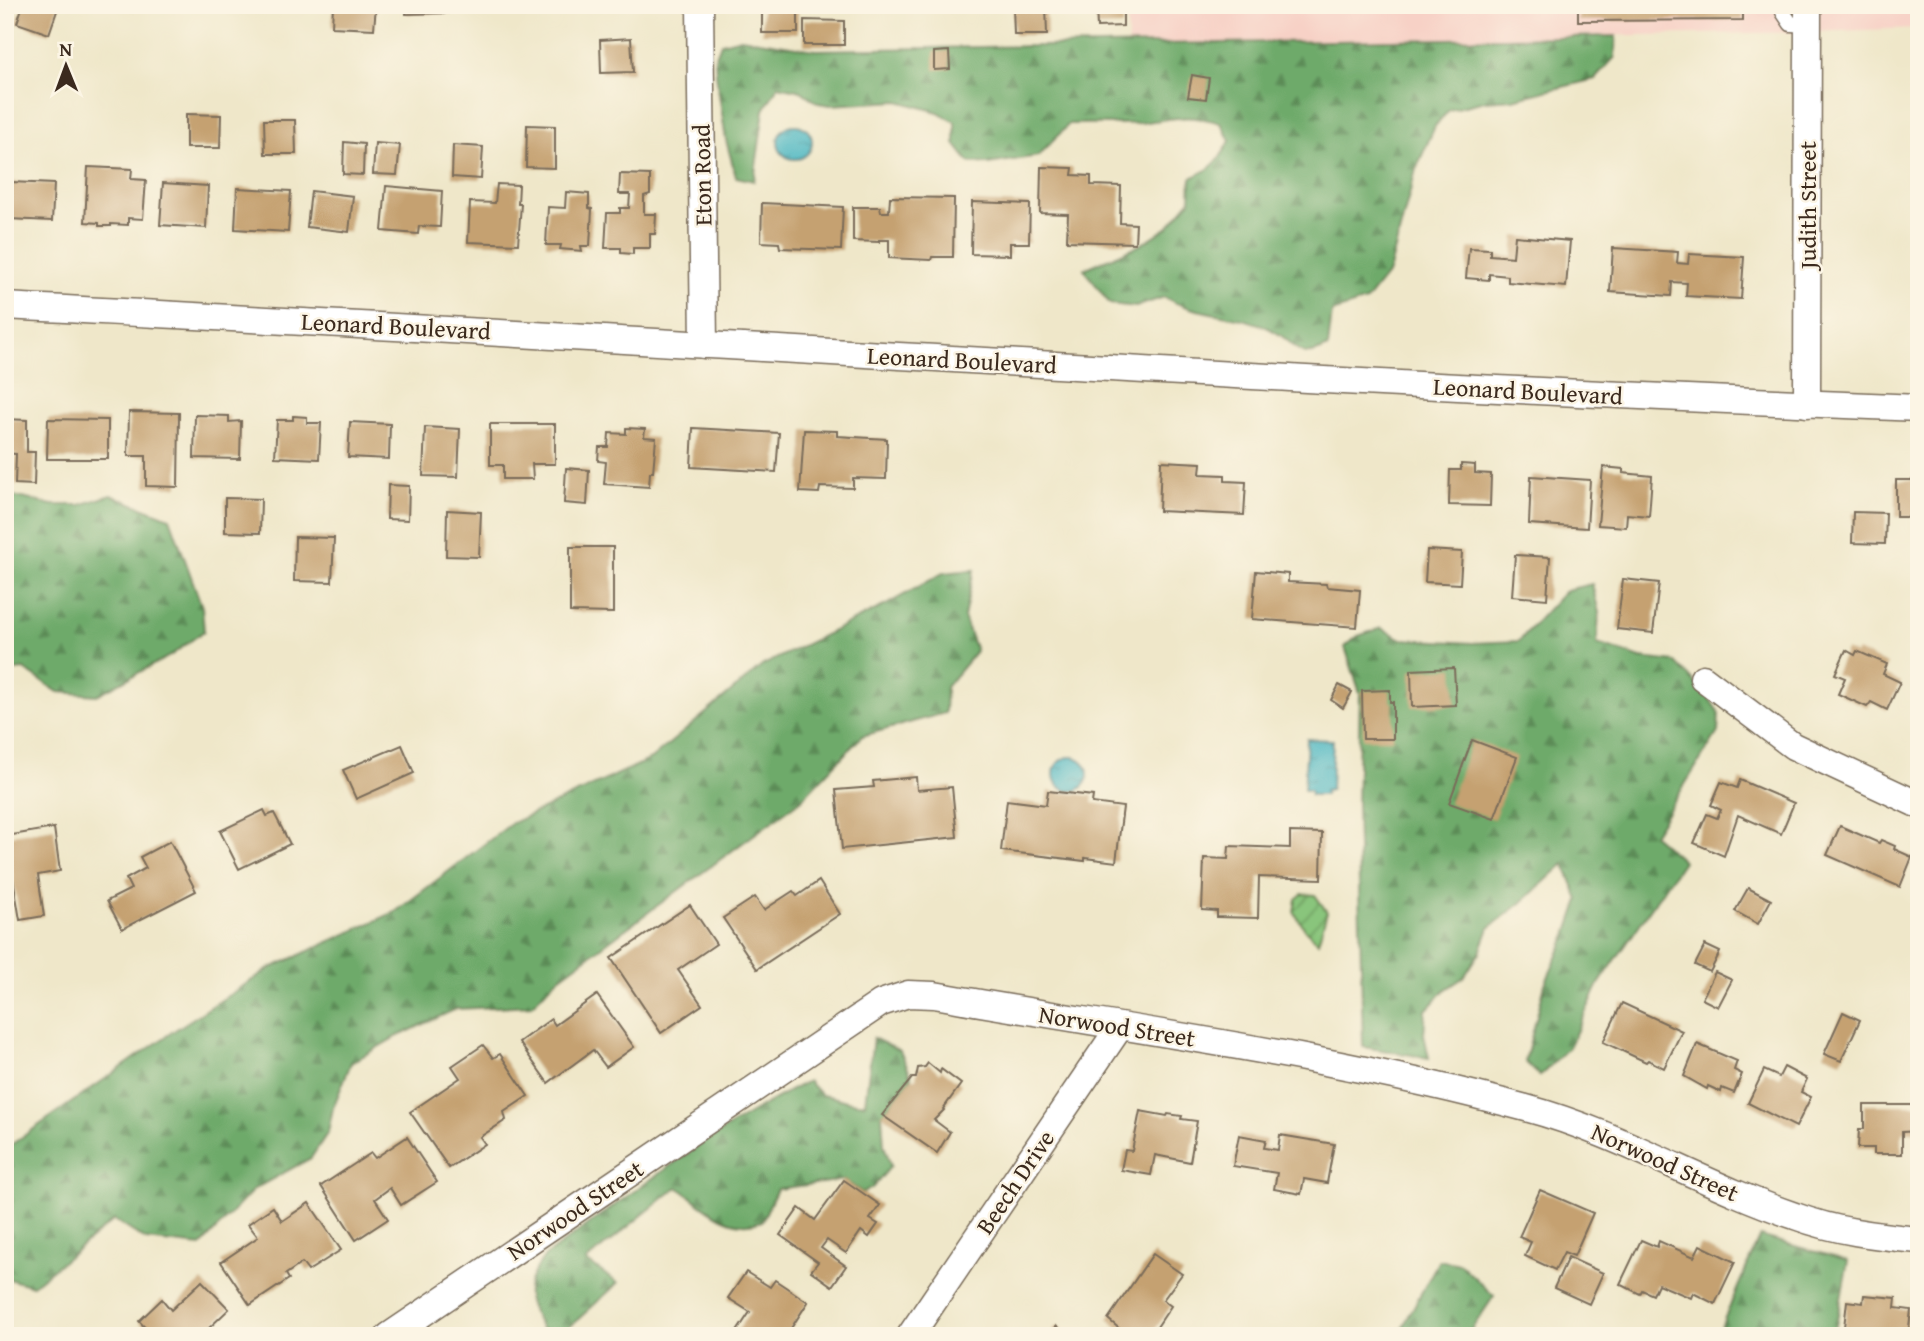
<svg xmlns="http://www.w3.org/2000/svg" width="1924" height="1341" font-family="'Gentium Book Plus',serif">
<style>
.built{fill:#f7d1c6}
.forest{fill:url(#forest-firs);stroke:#546a44;stroke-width:2}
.garden{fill:url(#garden-furrows);stroke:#62784c;stroke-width:2}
.water{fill:url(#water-ripples);stroke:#417070;stroke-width:2}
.building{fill:#c5a171}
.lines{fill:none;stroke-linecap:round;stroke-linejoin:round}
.lane-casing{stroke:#7a6c5a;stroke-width:17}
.street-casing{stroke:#7a6c5a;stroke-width:29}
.lane{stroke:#fff;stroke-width:14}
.street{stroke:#fff;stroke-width:26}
.labels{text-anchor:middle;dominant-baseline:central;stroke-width:5;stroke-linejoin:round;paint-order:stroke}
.street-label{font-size:24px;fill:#3b2a1e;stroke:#fcf5e5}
</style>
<defs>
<pattern id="forest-firs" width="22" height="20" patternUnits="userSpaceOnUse" patternTransform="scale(1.75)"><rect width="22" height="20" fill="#6eaa6b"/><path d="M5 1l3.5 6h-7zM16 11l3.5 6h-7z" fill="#5c8b57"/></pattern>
<pattern id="garden-furrows" width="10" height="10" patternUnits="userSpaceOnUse" patternTransform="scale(1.75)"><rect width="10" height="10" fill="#89c57b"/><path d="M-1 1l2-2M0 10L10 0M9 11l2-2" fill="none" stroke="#71a064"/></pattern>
<pattern id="water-ripples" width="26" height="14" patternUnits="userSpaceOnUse" patternTransform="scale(1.75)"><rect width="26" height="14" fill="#47b5c1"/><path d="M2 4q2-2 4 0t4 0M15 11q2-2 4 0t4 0" fill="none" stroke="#3c939c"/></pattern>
</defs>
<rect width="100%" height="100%" fill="#fcf5e5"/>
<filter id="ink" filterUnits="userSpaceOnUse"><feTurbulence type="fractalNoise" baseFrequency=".0143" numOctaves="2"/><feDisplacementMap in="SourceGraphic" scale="14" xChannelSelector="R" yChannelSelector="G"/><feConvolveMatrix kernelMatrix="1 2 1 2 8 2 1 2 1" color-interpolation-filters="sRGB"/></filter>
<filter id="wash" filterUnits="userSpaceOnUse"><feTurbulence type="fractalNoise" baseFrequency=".00686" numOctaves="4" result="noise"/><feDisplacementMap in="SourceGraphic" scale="28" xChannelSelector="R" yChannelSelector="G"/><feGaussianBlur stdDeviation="1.57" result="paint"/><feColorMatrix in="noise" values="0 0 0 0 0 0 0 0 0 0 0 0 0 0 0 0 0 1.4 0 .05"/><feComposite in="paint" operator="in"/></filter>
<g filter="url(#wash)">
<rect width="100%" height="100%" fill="#efe7c9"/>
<polygon class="built" points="1127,5 1919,5 1919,28 1808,32 1128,44"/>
<g class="forest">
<path d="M1616,36l-1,21 -20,22 -82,20 -28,2 -36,9 -14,16 -19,43 -27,103 -23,29 -34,11 -4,35c-30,15 -28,0 -51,-14 -33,-21 -77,-15 -113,-36l-28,10 -26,-3 -26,-35 56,-24 28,-18 22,-26 1,-23c20,-8 29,-18 39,-37l-9,-18c-36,-10 -47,-4 -81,0 -23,2 -48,0 -71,1l-31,32 -50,8 -19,-2 -14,-18v-22l-17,-10 -40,-11 -68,4 -12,-2 -17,-12 -23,-5 -14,24 -10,71 -18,-4 -10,-37 -10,-66 -1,-15 6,-16 20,-5 74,12z"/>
<polygon points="5,494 52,505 80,505 111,495 170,518 202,607 204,631 170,656 97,695 58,692 24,669 5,671"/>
<polygon points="974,570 964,617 976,651 946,687 945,713 862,736 801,800 555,981 532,1005 456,1009 394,1038 351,1063 333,1108 328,1132 311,1158 254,1189 201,1246 146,1240 114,1220 32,1286 5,1278 5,1149 175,1030 271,968 395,912 512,823 651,759 763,665 884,606 943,573"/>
<polygon points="1592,584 1599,613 1597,644 1641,658 1675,662 1706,694 1719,713 1718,732 1653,835 1683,861 1599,984 1569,1047 1540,1076 1525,1062 1545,984 1567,935 1579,900 1564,864 1520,904 1489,928 1480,952 1464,977 1445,990 1426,1010 1424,1034 1429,1058 1363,1047 1357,806 1360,693 1345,647 1358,636 1381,628 1402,639 1472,643 1519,641 1566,590"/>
<path d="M873,1038l27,13 12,27 -30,37 2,30 7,21 -19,22 -9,5 -19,-13 -67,9 -15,32c-33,13 -58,-16 -85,-34l-91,74 32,22 -56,51 -20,-5c-19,-34 -20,-41 3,-73 85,-61 169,-127 263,-175l13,14c16,1 29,10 44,8z"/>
<polygon points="1760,1236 1848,1261 1834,1336 1717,1336"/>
<polygon points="1439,1260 1460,1264 1494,1296 1467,1336 1398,1336"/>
</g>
<polygon class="garden" points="1302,894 1315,895 1327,912 1318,942 1306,931 1294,912 1296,899"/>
<g class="water">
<circle cx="795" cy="142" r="17"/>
<polygon points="1307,739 1333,740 1331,790 1325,791 1325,795 1311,795 1310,790 1304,790"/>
<circle cx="1071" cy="774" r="17"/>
</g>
<g id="blocks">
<g class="building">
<polygon points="23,5 59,5 49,34 17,23"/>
<polygon points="233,5 247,5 246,10 232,8"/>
<polygon points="333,5 376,5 374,29 332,27"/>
<polygon points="406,5 450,5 450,13 406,14"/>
<rect x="762" y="5" width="36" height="28"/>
<polygon points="1013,5 1046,5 1047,35 1014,35"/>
<polygon points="1096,5 1123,5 1123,26 1097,27"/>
<polygon points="1578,5 1743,5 1743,20 1578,21"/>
<polygon points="804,20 844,21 844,45 804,45"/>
<polygon points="631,38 633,72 601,73 600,40"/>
<polygon points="949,51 950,69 934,70 934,52"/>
<polygon points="1192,75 1209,78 1206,99 1188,97"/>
<polygon points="186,114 221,115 220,148 186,148"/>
<polygon points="264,120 295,120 296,154 265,154"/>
<polygon points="527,125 555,126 555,168 526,167"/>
<polygon points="344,142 364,144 363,175 343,174"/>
<polygon points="375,143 400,145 397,175 373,174"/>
<polygon points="453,145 483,147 481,179 452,177"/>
<polygon points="88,167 132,169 131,179 146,180 143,219 128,218 128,225 111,224 111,226 99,226 99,223 85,222"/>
<polygon points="1041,167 1073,168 1072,175 1091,176 1091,185 1121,186 1120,223 1136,224 1135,243 1067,241 1068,214 1040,213"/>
<polygon points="620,174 650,175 650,194 644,196 644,214 656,214 655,234 650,234 650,248 633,248 633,254 621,253 621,248 605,248 607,213 620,213 620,208 629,208 630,194 619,194"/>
<polygon points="11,182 54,184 52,221 9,219"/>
<polygon points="163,183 208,186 206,228 160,225"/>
<polygon points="497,184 519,185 518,204 521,204 518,244 468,242 470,202 495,203"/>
<polygon points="386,186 442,191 440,227 419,226 418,234 382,231"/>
<polygon points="237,188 291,191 288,232 235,229"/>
<polygon points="311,191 353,196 349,232 307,227"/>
<polygon points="566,192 589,194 589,208 592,209 590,246 581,246 582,251 560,249 561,245 546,245 548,207 565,208"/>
<polygon points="890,197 954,198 953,257 932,257 931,260 889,258 889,240 879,240 879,242 853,241 853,207 880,207 881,212 889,212"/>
<polygon points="972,202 1030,204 1029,243 1010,243 1010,255 971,254"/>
<polygon points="762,203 843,207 841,250 780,248 779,243 761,242"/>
<polygon points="1515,236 1570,241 1566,287 1508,282 1508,276 1489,274 1489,280 1466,278 1469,248 1490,249 1490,255 1513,257"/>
<polygon points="1613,248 1678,252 1677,263 1688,264 1689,254 1744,257 1741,299 1686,296 1687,283 1672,282 1671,296 1610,292"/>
<polygon points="129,412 179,413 178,487 146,486 146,456 128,456"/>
<polygon points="195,415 229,416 229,422 241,421 240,459 194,458"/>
<polygon points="293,416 307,417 307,423 321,423 319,459 275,457 277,420 293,420"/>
<polygon points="5,419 27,420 27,452 35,452 34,485 15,484 16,454 5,453"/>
<polygon points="48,419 108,420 108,459 47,459"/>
<polygon points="350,422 390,424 389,459 348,457"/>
<polygon points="490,424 555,424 555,464 532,464 533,479 503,479 503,465 490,465"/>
<polygon points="425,427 460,429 458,477 423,476"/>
<polygon points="626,428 645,429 644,437 656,438 653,472 650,472 649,487 604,484 606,462 598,461 599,447 608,447 609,433 626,434"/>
<polygon points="693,428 779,433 776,472 691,467"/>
<polygon points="804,430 837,431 837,436 887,439 886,479 853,478 853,488 820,487 819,493 800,492"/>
<polygon points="1161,461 1201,463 1200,474 1225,475 1225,481 1246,482 1244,515 1159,511"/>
<polygon points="1461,464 1475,465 1475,473 1491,474 1490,506 1449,505 1450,470 1461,470"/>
<polygon points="1603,467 1623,469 1623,473 1652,476 1649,516 1627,514 1626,527 1598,525"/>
<polygon points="566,468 589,470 587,505 564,503"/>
<polygon points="1531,476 1590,480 1587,528 1529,524"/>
<rect x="1896" y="480" width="23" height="37"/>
<polygon points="388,485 409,486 408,520 387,519"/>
<polygon points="225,498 261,499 260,533 225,532"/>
<polygon points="447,510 481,512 479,557 446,556"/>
<polygon points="1853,512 1886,513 1885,544 1852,543"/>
<polygon points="295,537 334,538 332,582 294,581"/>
<polygon points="570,547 613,547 613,613 570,612"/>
<polygon points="1427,550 1462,552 1460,584 1425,582"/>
<polygon points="1515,555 1550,557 1547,599 1512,596"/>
<polygon points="1256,571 1288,574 1288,582 1326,584 1327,587 1360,590 1357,627 1252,619"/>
<polygon points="1623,579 1659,583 1653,633 1617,629"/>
<polygon points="1846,650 1855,655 1857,651 1887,664 1883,674 1900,682 1887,710 1871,702 1867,707 1838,694 1845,678 1835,674"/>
<polygon points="1454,668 1456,705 1412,707 1411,670"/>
<polygon points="1339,685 1352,692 1343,708 1331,700"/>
<polygon points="1390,690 1390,702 1393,702 1393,739 1363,739 1362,691"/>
<polygon points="1472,740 1517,757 1494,819 1449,803"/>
<polygon points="402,745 414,773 356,799 343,770"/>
<polygon points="916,777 917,790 952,787 957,837 842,849 836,790 874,787 873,781"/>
<polygon points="1740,780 1794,803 1781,834 1738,815 1724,856 1694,843 1707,814 1717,818 1721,810 1711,805 1721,782 1737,788"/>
<polygon points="1048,791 1093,796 1092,803 1123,807 1116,862 1085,858 1085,861 1001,851 1007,800 1046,805"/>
<polygon points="264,810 267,816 274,813 290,844 239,869 220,831"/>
<polygon points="1840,826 1879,843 1881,840 1895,846 1894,849 1912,857 1900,887 1827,855"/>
<polygon points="54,828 60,871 38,875 44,916 20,920 6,836"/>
<polygon points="1290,832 1322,833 1321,879 1259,877 1258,918 1217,917 1217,911 1202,910 1204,858 1228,859 1229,846 1290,848"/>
<polygon points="170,841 196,891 122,929 107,901 131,889 126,879 146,868 140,857"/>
<polygon points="819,881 840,914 757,969 723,918 755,897 764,910 793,891 797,896"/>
<polygon points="1748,888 1771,900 1758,924 1735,911"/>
<polygon points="690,905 716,944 678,970 702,1005 661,1033 611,958"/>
<polygon points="1705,945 1720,952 1710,972 1695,965"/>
<polygon points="1715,972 1732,980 1718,1007 1702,999"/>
<polygon points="597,995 634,1047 606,1067 593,1050 548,1083 519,1042 551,1019 555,1025"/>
<polygon points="1622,1003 1682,1031 1664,1068 1648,1060 1646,1062 1603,1042"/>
<polygon points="1843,1012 1860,1020 1841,1061 1824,1054"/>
<polygon points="1697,1044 1737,1061 1734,1070 1742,1074 1734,1093 1722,1088 1721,1092 1708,1086 1707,1089 1684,1076"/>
<polygon points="483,1045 493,1058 500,1054 528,1096 504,1112 506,1120 480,1137 485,1144 449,1168 410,1112 460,1078 452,1066"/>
<polygon points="928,1063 940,1073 941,1069 961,1084 943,1109 944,1110 934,1120 950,1132 937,1153 882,1115 912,1078 916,1078 918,1068 925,1067"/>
<polygon points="1784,1067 1807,1079 1801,1092 1811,1097 1796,1127 1748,1103 1764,1070 1779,1077"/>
<polygon points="1864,1105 1919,1105 1919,1131 1902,1132 1902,1154 1874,1154 1874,1148 1858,1148 1859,1129 1864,1129"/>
<polygon points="1140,1111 1167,1116 1168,1114 1182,1116 1181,1119 1197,1121 1190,1162 1155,1155 1151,1175 1121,1170 1125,1150 1132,1151"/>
<polygon points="1239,1135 1266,1140 1264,1148 1278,1150 1280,1135 1334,1144 1327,1183 1304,1179 1301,1194 1274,1189 1277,1173 1233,1166"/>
<polygon points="407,1137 437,1182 401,1205 390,1188 375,1199 388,1219 356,1240 321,1186 371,1153 375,1158"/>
<polygon points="844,1180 880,1205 870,1219 878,1224 869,1237 861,1231 846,1253 827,1240 821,1248 846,1266 832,1286 811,1271 818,1262 780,1235 799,1208 815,1220"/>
<polygon points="1540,1190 1593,1213 1574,1256 1564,1252 1555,1270 1525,1256 1531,1242 1519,1237"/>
<polygon points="309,1203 341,1250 308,1271 302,1263 286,1274 289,1279 250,1305 221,1262 258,1237 248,1224 273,1207 282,1221"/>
<polygon points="1641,1240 1657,1247 1659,1241 1694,1257 1700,1245 1735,1262 1715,1304 1693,1293 1691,1298 1658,1284 1653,1295 1642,1290 1640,1294 1620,1284"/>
<polygon points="1153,1254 1182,1274 1163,1300 1171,1306 1151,1336 1128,1336 1108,1319"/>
<polygon points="1568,1257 1603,1273 1589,1304 1554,1288"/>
<polygon points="746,1272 770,1287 775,1280 808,1302 786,1336 734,1336 750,1312 728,1298"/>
<polygon points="202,1281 229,1309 207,1330 212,1334 210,1336 146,1336 150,1333 139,1321 162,1299 171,1310"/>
<polygon points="1864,1295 1896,1298 1895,1308 1911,1310 1908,1336 1843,1336 1847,1301 1863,1303"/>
<polygon points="1056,1326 1070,1336 1050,1336"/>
</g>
</g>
</g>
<g filter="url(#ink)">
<use href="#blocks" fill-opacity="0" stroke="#7a6c5a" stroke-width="2"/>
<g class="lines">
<defs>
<polyline id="lane" points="1783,5 1783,12 1791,24 1808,25"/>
<g id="street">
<polyline points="700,5 704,345"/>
<path d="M5,306c638,32 1275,77 1914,102"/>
<polyline points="1807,404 1808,5"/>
<polyline points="1703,678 1793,746 1919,805"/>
<path d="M389,1336l492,-333 27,-9 26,1c198,35 398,60 592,113 94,25 177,77 269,108 40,15 81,20 124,24"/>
<polyline points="910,1336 1119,1028"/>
</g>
</defs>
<use href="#lane" class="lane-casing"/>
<use href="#street" class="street-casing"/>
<use href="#lane" class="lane"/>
<use href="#street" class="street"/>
</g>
</g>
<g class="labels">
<g class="street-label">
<text transform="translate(702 175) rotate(-91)">Eton Road</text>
<text transform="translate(1807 205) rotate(-90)">Judith Street</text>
<text transform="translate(396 326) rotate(3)">Leonard Boulevard</text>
<text transform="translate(962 360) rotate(3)">Leonard Boulevard</text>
<text transform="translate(1528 391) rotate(3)">Leonard Boulevard</text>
<text transform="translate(1117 1026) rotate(9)">Norwood Street</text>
<text transform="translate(1665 1162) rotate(24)">Norwood Street</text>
<text transform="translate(1015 1182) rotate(-56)">Beech Drive</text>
<text transform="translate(575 1210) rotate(-34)">Norwood Street</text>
</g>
</g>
<rect width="1924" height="1341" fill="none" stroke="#fcf5e5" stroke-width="28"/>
<g transform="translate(66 66) rotate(359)" stroke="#fcf5e5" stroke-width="5" paint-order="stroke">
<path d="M0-5L12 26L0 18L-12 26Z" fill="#3b2a1e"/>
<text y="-10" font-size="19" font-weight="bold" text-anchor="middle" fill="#3b2a1e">N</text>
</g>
</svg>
